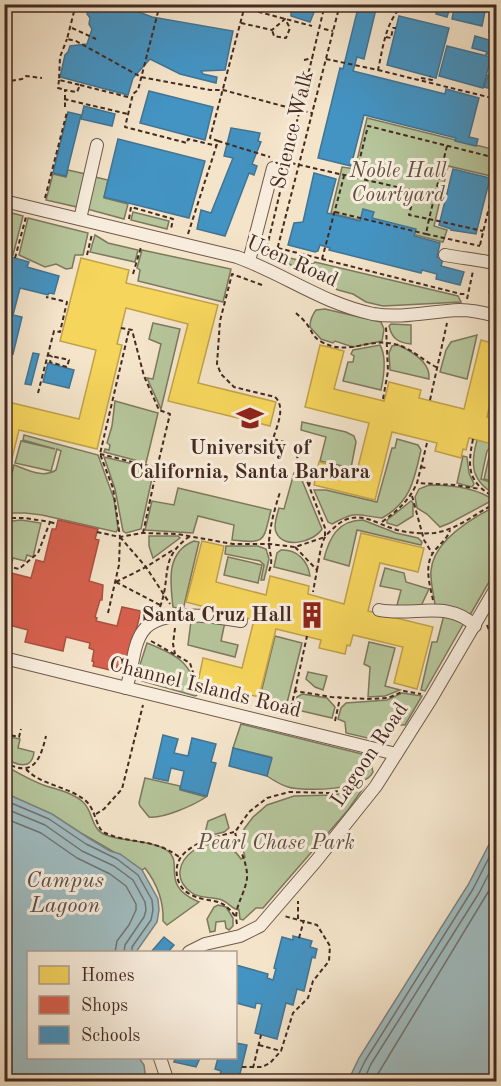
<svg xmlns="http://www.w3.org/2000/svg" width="501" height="1086" font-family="'Old Standard TT',serif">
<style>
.green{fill:#b6c59b;stroke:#7d785e;stroke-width:1.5}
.water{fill:#a0bcc0;stroke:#7b8280;stroke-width:1.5}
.homes{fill:#f6d55c;stroke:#c1a24a;stroke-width:1.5}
.shops{fill:#d6604d;stroke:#aa5040;stroke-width:1.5}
.schools{fill:#4393c3;stroke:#437492;stroke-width:1.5}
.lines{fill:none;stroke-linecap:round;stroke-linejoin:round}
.shore{stroke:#727370;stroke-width:1.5}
.minor-casing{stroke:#70584b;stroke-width:14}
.path{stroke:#442a21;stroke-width:2;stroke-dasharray:4.5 3;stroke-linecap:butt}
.minor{stroke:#f8eddd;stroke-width:12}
.labels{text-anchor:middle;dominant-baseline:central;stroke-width:6;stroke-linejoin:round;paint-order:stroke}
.street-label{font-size:21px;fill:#442a21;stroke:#f8eddd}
.park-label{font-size:21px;font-style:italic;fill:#605140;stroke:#f8eddd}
.poi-label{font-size:21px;font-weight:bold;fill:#442a21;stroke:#f8eddd}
.water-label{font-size:22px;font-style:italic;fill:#5b4e49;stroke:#f8eddd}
</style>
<rect width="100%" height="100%" fill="#f4e4ca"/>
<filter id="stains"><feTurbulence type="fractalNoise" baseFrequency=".00333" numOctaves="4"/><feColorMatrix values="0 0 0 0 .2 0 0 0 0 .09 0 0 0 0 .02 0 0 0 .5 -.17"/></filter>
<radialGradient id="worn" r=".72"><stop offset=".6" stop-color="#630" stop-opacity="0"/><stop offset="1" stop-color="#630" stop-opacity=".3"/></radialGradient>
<g class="green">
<polygon points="367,118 496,150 491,176 448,166 434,226 447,230 443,242 331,213 342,167 355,169"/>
<polygon points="68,170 86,174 77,207 46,200 53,174 66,177"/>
<polygon points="95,177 108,180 104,198 128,204 124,219 87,209"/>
<polygon points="5,211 23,216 13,255 5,253"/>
<polygon points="133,212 169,221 167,229 131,220"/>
<polygon points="28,218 88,233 83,255 75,255 72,268 66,269 56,264 45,267 19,255"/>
<polygon points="95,235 108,243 138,250 135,262 90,252"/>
<polygon points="142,250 231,269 223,302 138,281 140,270 137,268"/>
<polygon points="282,256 313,264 315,262 458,296 461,302 383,306 366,302 353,294 338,290 289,264 281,262"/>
<path d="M325,309l56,13 3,7 -2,12 -29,6 -18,-6 -2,2 -12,-4 -11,-12c0,-7 2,-12 6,-17z"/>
<polygon points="153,323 180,329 161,409 147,378 153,379 161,344 149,339"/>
<path d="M391,324l20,1v19c-12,-1 -19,-5 -22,-18z"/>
<polygon points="477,335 467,379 440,372 446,350 451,342"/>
<path d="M380,345c7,12 4,31 1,45l-38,-9 5,-19h5l1,-6 -3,-2 2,-4z"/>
<path d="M398,345c13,6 33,17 31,34l-39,-9 -1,-17 3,-7z"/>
<polygon points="115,401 158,413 146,463 104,452 105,449 109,450 110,445 107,443 112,426"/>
<polygon points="302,422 346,432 354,436 356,442 351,468 320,461 326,437 301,430"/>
<path d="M24,435l74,20 16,44 4,30 -2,3 -74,-17 -17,-2h-20v-13l9,-35c13,4 28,14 42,5l5,-19 -4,-2 -6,22 -36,-8 6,-22 34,8 -32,-9z"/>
<path d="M397,439l21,6 3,5c-7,30 -10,52 -39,68 -27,-3 -24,-8 -50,6l-4,-2 -14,-32h12l51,12 15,-54h3z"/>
<path d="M477,440l17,3 -7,8 -6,28 15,5v11c-25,-14 -26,-30 -19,-55z"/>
<polygon points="491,448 496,450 496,482 484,479"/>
<polygon points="463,456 467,457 469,473 474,484 472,487 457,483"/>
<polygon points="104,457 154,469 141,529 126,533 123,531 115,489"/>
<path d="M294,473h5l23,56c-8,13 -39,21 -46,3 -3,-6 1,-17 3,-24l5,1z"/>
<path d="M429,485c21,0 47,2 64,15l-43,23 -10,4 -13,-13 -10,-6 -2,-11 4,-8z"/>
<path d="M178,488l93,22c-8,31 -4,34 -39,30l2,-15 -36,-9 -5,17 -48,-3 7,-29 22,4z"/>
<polygon points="411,501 413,503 413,516 397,526 387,523 387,520"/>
<path d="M496,506v64l-26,45 -35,-10c-1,-11 -5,-23 -4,-34 2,-30 41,-53 65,-65z"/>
<polygon points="21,520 41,523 33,557 27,555 25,561 13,558 12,562 5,560 5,522"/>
<path d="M363,520l33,13 22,5 4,4 -1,3 -64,-15 -8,36 -25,-7c5,-21 14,-39 39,-39z"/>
<polygon points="149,536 178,536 180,538 153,558 149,546"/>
<path d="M194,541l5,1 -16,68 -10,-3c-3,-26 -7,-55 21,-66z"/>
<polygon points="226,546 258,546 266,549 269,559 264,580 261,580 264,565 260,561 225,554"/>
<path d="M281,550c16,-1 27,11 29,26l-36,-9 3,-14z"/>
<polygon points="228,557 262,565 258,583 224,575"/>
<polygon points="385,568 404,573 406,582 429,589 420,608 396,609 401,590 380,586"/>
<polygon points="444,615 465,621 425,691 421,690 432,642 437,642"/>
<polygon points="191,621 225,622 221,641 238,645 235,657 188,645"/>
<polygon points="275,636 302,643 286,707 259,701"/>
<polygon points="369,642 395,648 385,686 400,690 385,696 368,697 370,667 364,664"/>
<path d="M147,643c28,11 46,19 50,52l-2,1 -53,-15 -4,-10z"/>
<polygon points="308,672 327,676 323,690 315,687 306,679"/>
<polygon points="402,693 422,696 405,725 396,725 390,731 376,740 346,733 345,722 338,719 341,708 346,703 387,700"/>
<polygon points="302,694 327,698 335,707 332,718 293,709 297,697"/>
<path d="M241,724l121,30 8,6 3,12c-8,18 -67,20 -85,15 -7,-2 -15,-7 -21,-11l4,-19 -38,-9z"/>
<path d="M5,736l15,3 -2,9 16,4c-2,19 -18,13 -29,6z"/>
<path d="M4,765c14,8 27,16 42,21 13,4 27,7 37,16 11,10 7,27 23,33 18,7 47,5 62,16 16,13 -9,34 31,51l-32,23 -4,-4c1,-20 -5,-36 -18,-53l-3,2c-43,-29 -91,-53 -137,-77z"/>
<path d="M145,778l35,8v4l26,7c-12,8 -43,22 -57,20l-9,-11 -1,-3z"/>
<path d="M364,787l-16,23 -85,98h-7l-13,12 -3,-1 -1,-9c-8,-1 -11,-9 -20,-11 -8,-2 -20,-1 -27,-6 -38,-26 23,-74 49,-34l4,-2 -3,-11 2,-17 9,-12 14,-12 27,-9 41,-1z"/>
<polygon points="225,814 229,828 224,832 204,837 208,821"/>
<polygon points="218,905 226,907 233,918 233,926 229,930 226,928 225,921 216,922 215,931 210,932 207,919 214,907"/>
</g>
<g class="water">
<polygon points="5,793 52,814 90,839 110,851 120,854 142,870 158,899 159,910 157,922 136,952 28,952 28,1058 139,1058 144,1065 146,1081 5,1081"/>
<polygon points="496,831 496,1081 348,1081 359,1058 468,885"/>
</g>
<g class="homes">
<polygon points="81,258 129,270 126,283 218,305 198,383 276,402 270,426 168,401 188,324 126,308 117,344 122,345 97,449 19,430 4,491 4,401 79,419 96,350 60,341"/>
<polygon points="481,340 496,344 496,377 487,417 496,420 496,445 469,438 466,450 463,449 461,458 435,451 437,443 392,432 375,500 314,485 319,462 357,471 369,423 305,407 320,345 344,351 334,389 384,401 389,382 421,390 419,398 464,409"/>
<polygon points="361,533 424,548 418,572 380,563 368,611 433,627 417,689 394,683 403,647 353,635 350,646 347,645 345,654 319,648 321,640 276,629 259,697 198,682 203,658 242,668 254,620 186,602 202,541 224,546 216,582 266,595 270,576 309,586 308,594 344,604"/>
</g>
<polygon class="shops" points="58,520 98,529 95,539 99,540 89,581 103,585 102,600 100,600 95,617 97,618 96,621 117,626 122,607 141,611 129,658 123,673 93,666 94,662 92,661 94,650 89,648 90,643 66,637 63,651 25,642 28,630 9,625 8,627 4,626 4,600 11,573 31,578 36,560 44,562 52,529 56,529"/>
<g class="schools">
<polygon points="91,4 118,4 152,17 233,31 225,70 201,71 203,74 217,77 216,83 180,74 150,59 133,78 128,95 60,77 65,55 68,52 70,46 87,44 92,29 89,24 90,18 87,14"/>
<polygon points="285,4 316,4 317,5 310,22 291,16 291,7"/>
<polygon points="359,4 370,4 369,7 376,9 364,59 357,57 353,71 445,94 446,89 479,98 469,137 478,139 476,146 455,141 456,138 364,115 351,166 318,158 340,68 343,69"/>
<polygon points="439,4 451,4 447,17 436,14"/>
<polygon points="455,4 485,11 482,26 452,19"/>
<polygon points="494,11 496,12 496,34 489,32"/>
<polygon points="399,16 449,28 436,78 387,65"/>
<polygon points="475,36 496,42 496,55 486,54 487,52 472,48"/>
<polygon points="447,46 491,57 483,88 439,76"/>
<polygon points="488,75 495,77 492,89 484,87"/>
<polygon points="149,91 213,107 205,140 140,123"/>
<polygon points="84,106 115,114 112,126 81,119"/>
<polygon points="68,112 81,115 66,176 53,173"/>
<polygon points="231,128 260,133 258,141 261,142 252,164 257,166 254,175 249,173 225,236 197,229 201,210 211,213 233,158 224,156"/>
<polygon points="118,139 205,161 189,218 104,197"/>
<polygon points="453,169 490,178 476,234 451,230 451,229 439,225"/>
<polygon points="314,173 336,179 327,213 360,221 363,209 374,212 372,218 416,229 414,236 440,243 437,257 443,259 441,266 464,272 460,285 436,279 437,274 422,270 421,273 329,250 330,248 320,245 318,251 315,252 288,245 294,223 303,222"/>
<polygon points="4,255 29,262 27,267 59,276 54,294 49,293 48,295 20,288 13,315 22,317 13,354 4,352"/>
<polygon points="496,263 496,294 489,292"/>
<polygon points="33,353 39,354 31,385 25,384"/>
<polygon points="48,363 74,370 69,388 43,382"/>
<polygon points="163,735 178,739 174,753 188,756 192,738 216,744 211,762 216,763 207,796 180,789 184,771 171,768 168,781 153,778"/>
<polygon points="233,748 272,758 267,776 229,766"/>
<polygon points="293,936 312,941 310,947 317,949 315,958 312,957 304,991 297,989 293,1005 286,1003 277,1039 255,1033 262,1004 256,1003 255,1008 236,1003 236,965 268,974 267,978 273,980 276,969 274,968 282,937 293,940"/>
<polygon points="164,937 174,945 168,952 151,952"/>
<polygon points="236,1043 247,1045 238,1082 218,1082 221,1071 215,1069 218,1058 236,1058"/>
<polygon points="175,1058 200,1058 196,1067 174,1062"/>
</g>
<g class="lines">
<g class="shore">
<polyline points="4,800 49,819 86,844 117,859 138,875 152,900 153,910 151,920 132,947 132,952"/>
<polyline points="4,808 45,825 82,851 114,866 133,880 145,902 146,910 144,917 125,945 124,952"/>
<polyline points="4,818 41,833 77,858 110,874 126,886 136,904 136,910 129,925 117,941 115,952"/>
<polyline points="355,1082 365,1061 473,889 496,844"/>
<polyline points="363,1082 371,1064 479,893 496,860"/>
<polyline points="373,1082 496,879"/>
</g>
<defs>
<g id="minor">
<polyline points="4,132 5,132"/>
<path d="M4,201l233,56c47,17 87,47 136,57 29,5 58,-3 87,-4 13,0 25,3 36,6"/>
<polyline points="80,219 97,145"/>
<path d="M445,255c15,3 29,4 43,7"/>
<polyline points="249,261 273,168"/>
<path d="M379,610c33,7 70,-11 96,16"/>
<polyline points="4,658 396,754"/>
<path d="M126,688c7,-17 6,-42 17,-57 17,-24 74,-14 98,-10"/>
<polyline points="189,952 205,944 240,936 260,926 316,861 376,786 431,699 496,588"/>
<polyline points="160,1058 168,1082"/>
</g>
</defs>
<use href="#minor" class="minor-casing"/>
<g class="path">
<polyline points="76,4 67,39 76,41 141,77 210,90 223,90 294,109"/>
<polyline points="160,4 138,90 133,94 125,127 187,143 188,139 217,146"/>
<polyline points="229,4 312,26"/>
<polyline points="393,4 410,9 413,4"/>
<polyline points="241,23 272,30 285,19 290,28 286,38 274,36 272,30"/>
<polyline points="72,28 96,39"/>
<polyline points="324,29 333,31"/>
<polyline points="386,37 391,38 393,28 396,28"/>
<path d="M326,59l52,11c5,-22 7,-46 23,-63"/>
<polyline points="304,60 313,58"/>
<polyline points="378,70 496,99"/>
<polyline points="421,78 432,80 430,76"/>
<polyline points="59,80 58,88 65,90"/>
<polyline points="4,82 22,79 26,76 42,78"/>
<polyline points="80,85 132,98"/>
<polyline points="297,91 304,93"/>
<polyline points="64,99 128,114"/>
<polyline points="65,107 65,90 77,92 80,85 59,80 60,57 67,39"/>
<polyline points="303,111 312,113"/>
<polyline points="218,141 270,157"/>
<polyline points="447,146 429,219 483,231"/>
<polyline points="291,163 415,191 409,215 429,219 426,234 480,246"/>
<polyline points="355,178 368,126 496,158"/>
<polyline points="415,191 435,196"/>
<polyline points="45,198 67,112"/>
<polyline points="335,212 426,234"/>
<polyline points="129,219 131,207 173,219 171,229"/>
<polyline points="188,234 218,141 210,138 244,9"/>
<polyline points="480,245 496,178"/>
<polyline points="278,248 461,294 467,294"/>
<polyline points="87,255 92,234"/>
<polyline points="265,255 325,4"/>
<polyline points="15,258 26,217"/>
<polyline points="322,259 344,176"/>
<polyline points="274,262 340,4"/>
<polyline points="133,274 141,247"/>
<path d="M262,285l-30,-11 -12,47 -3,43 4,10 13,13 41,10c11,10 2,29 -2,42l15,4"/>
<polyline points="467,299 473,271"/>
<path d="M296,313c3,3 7,6 10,10 5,6 6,13 14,18 25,15 45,-1 68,2 21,2 32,16 50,25"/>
<polyline points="47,355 69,360 67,367 50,362 52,356"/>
<polyline points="38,393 54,331 60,332 67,302 46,297"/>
<polyline points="383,399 388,371 386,327"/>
<polyline points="430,400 447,323"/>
<path d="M473,439c-6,30 -5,44 23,59"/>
<polyline points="427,443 417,483 455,485 480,489"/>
<polyline points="100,454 157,468 170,414 159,410 144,376 132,330 121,328"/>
<polyline points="296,454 309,486"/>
<polyline points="421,467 426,468"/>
<polyline points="412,496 424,540 432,553"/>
<polyline points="4,518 25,518 50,522 38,553 19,569 4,565"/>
<polyline points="50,522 57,524"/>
<path d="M382,522c16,-12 27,-21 35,-39"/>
<polyline points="97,532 120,537 142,533 177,534 233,544 269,544 295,547 325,537 325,528 309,486 314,467"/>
<polyline points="143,533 157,468"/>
<polyline points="120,537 146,567 170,604"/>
<polyline points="295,547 317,570 313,592"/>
<path d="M317,570c2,-10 3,-22 7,-31 2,-5 9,-10 13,-14 21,-17 39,-1 60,5 12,3 25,4 37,3 23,-3 42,-20 62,-30"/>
<path d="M269,571c5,-11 0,-18 0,-29 1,-17 6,-34 11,-50"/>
<polyline points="116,582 146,567 173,550"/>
<polyline points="116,582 160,605"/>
<path d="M433,600c-3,-14 -9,-34 0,-47 6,-9 14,-13 17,-23"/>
<path d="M160,607c12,-32 -2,-48 30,-71"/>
<polyline points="108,613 119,565 120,537 113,488 100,454 129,330"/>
<polyline points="487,625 489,630 496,635"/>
<polyline points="175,628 173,644 175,654"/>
<polyline points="151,641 190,663 200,695"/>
<polyline points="492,642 496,634"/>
<polyline points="295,691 307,636"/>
<polyline points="289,715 295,691 331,697 368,699 388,698 404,691 421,694"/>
<polyline points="335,721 340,698"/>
<polyline points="4,734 19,737 21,729"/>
<path d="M4,762c29,16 36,-1 42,-26"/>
<path d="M26,769c15,17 44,17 61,33 9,9 9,27 18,31 25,11 49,5 74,24"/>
<polyline points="96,814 104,809 122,789 143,705"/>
<path d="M234,832c-21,6 -62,14 -57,44 1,7 6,15 13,18 19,11 29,0 45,22"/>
<polyline points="298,919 298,901"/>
<path d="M237,924c-4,-17 8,-29 10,-46 1,-15 -9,-31 -12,-46l14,-20 18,-14 22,-6 42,1 31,-9"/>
<polyline points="299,938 304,920"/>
<polyline points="259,1045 281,1051"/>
<polyline points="242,1067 262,1067 270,1063 281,1051 293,1013 308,998 313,981 329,961 330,946 317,925 284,916"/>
<polyline points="253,1068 261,1035"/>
</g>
<use href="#minor" class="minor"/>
</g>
<defs>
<symbol id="university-bare" viewBox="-9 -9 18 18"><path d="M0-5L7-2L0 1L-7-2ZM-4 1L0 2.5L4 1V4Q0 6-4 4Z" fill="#8f2418" stroke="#f8eddd" stroke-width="2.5" paint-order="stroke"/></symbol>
<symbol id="building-bare" viewBox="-9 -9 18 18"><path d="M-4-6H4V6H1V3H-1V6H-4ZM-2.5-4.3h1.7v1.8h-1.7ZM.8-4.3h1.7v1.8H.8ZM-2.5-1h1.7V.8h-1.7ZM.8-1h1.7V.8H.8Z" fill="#8f2418" stroke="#f8eddd" stroke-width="2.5" paint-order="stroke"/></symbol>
</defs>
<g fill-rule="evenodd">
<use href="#university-bare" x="231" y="399" width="38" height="38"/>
<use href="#building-bare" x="293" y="596" width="38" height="38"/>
</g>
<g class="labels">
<g class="street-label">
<text transform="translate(293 130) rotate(-76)">Science Walk</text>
<text transform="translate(292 262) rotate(24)">Ucen Road</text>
<text transform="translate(205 688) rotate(14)">Channel Islands Road</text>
<text transform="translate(370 755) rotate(-56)">Lagoon Road</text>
</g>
<g class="park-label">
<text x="398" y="171">Noble Hall<tspan x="398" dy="24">Courtyard</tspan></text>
<text x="276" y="843">Pearl Chase Park</text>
</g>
<g class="poi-label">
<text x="250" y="448">University of<tspan x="250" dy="24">California, Santa Barbara</tspan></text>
<text x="292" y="615" text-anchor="end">Santa Cruz Hall</text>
</g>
<g class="water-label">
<text x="65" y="881">Campus<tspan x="65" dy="25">Lagoon</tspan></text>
</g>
</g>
<rect width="501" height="1086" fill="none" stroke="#f4e4ca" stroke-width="24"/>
<rect x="6" y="6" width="489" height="1074" fill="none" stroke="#442a21" stroke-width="3"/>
<rect x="12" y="12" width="477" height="1062" fill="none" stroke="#442a21" stroke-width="1.5"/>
<rect x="27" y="951" width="210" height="108" fill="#f8eddd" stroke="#b09f92" stroke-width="1.5"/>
<rect x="39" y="966" width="30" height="18" fill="#f6d55c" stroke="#b09f92" stroke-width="1.5"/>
<text x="81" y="981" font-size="18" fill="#442a21">Homes</text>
<rect x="39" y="996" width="30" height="18" fill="#d6604d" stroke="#b09f92" stroke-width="1.5"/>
<text x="81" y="1011" font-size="18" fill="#442a21">Shops</text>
<rect x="39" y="1026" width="30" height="18" fill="#4393c3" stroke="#b09f92" stroke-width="1.5"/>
<text x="81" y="1041" font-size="18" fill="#442a21">Schools</text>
<rect width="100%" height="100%" filter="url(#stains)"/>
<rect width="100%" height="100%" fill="url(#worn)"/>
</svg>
